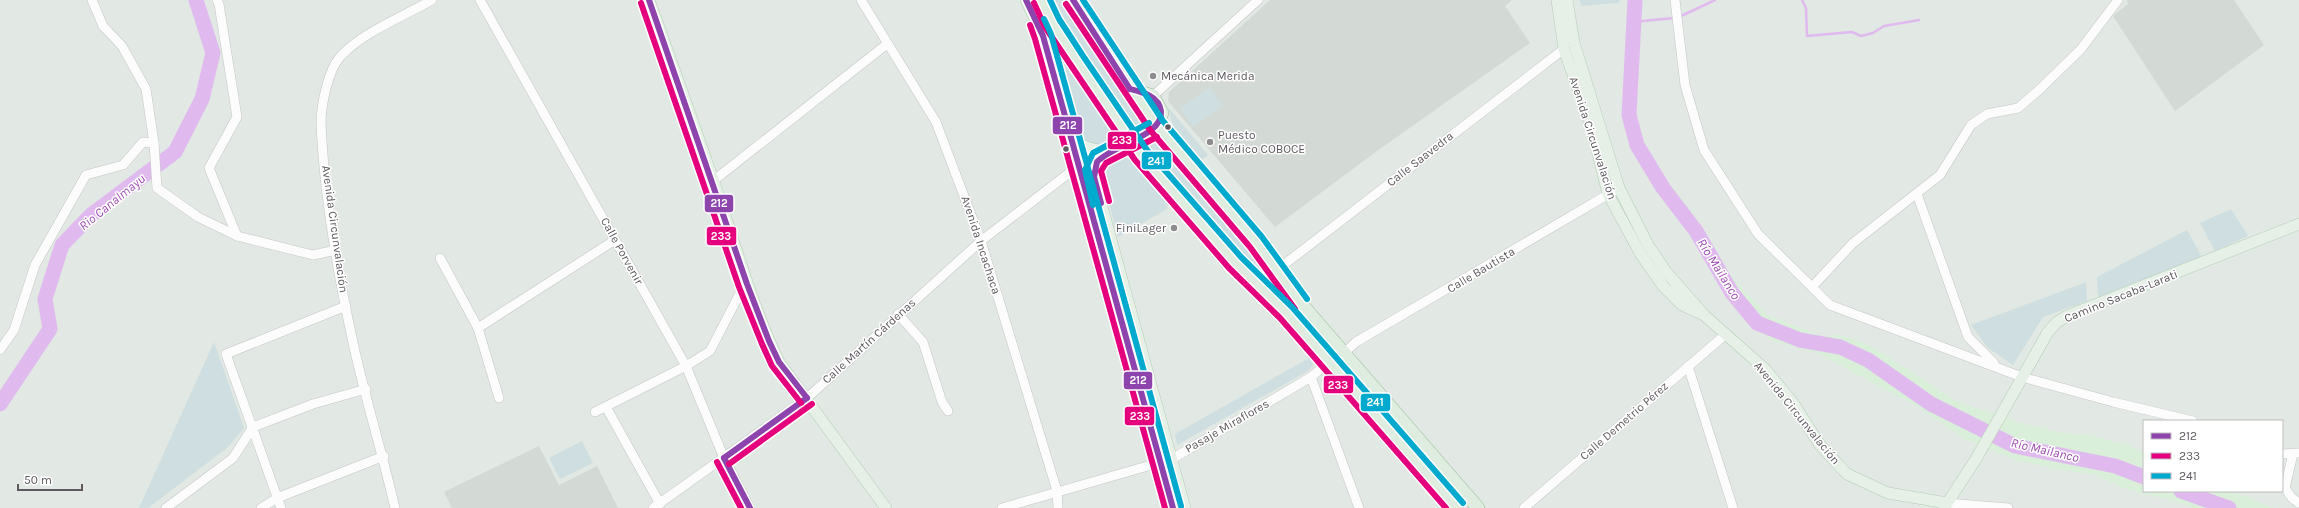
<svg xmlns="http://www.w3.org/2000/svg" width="2299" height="508" font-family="Karla,sans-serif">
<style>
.industrial{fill:#d3d9d4}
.green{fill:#cfdee1}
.sand{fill:#d9efda}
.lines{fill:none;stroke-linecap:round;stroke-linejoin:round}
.stream{stroke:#e0baef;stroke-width:2.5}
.river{stroke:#e0baef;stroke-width:15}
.minor-casing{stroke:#c4c6c6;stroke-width:10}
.major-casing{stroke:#b3cdb4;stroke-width:12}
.highway-casing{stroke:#95ba95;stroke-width:14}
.minor{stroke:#fbfcfb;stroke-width:9}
.major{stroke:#e6f0e7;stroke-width:11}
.highway{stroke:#dfece0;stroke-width:13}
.bus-1-casing{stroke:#fff;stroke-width:9}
.bus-2-casing{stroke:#fff;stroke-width:9}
.bus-3-casing{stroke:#fff;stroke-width:9}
.bus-1{stroke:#8e44ad;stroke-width:6}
.bus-2{stroke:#e5007d;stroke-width:6}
.bus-3{stroke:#00a9ce;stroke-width:6}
.poi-dot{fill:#8c8b8d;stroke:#fff;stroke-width:1.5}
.bus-dot{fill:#5e595f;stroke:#fff;stroke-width:1.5}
.labels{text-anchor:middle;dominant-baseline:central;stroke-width:3;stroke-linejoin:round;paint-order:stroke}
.poi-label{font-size:12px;fill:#5e595f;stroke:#fff;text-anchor:start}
.street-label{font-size:12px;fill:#5e595f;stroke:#fff}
.water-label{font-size:13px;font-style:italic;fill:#9f4db2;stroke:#fff}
.line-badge{stroke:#fff;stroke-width:1.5}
.badge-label{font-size:11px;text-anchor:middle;font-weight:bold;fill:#fff}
</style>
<rect width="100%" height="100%" fill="#e2e8e3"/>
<g class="industrial">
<polygon points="1270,0 1512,0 1505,6 1530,43 1377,151 1275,227 1168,101 1169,92"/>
<polygon points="2127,0 2234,0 2264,45 2175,111 2113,16 2128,4"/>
<polygon points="539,446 559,485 597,466 618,508 452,508 444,492"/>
</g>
<g class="green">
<path d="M1034,0h2l33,61 53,78c-18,9 -31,9 -47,-5l-32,-116z"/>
<polygon points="1046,0 1065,0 1109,69 1151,126 1138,130 1127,121 1080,59"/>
<polygon points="1580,0 1619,0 1619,3 1581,6"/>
<polygon points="1210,87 1223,106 1193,127 1180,108"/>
<polygon points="1168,107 1208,155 1200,161 1174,130"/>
<polygon points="1156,134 1248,240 1293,304 1291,308 1237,258 1139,144"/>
<polygon points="1078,149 1095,154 1097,156 1092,163 1163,449 1161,447"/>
<path d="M1121,154l12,8 35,40 -1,7 -49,28 -17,-63c2,-12 9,-16 20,-20z"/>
<polygon points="2231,209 2248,236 2215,251 2200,223"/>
<polygon points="2187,230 2202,257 2098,297 2097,277"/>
<polygon points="2086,282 2087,301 2043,317 2013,365 1988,348 1971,325"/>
<polygon points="214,342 244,428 228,447 148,508 139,508"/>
<polygon points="1309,358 1313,365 1308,371 1177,445 1175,434"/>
<polygon points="582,441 593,463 560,479 549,458"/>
</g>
<polygon class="sand" points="1628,0 1640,0 1635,116 1643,138 1661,174 1684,202 1727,272 1766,314 1823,337 1837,334 1869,345 1958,402 2021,423 2062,433 2093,436 2129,446 2144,453 2144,491 2231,491 2275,508 2194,508 2175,501 2128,490 2098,476 2018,461 1965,439 1918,407 1817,353 1772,341 1747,317 1723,289 1689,233 1645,171 1634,149 1627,128 1624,107"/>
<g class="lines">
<g class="stream">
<polyline points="1802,0 1806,8 1807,36 1852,32 1861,36 1873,33 1884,26 1919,20"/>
<polyline points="1679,17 1715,0"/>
<polyline points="1633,22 1674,18"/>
</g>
<g class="river">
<polyline points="1635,0 1629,115 1637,145 1663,188 1696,231 1732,293 1757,323 1800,340 1840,347 1868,360 1931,404 2015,446 2115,466 2144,477"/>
<polyline points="0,404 50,329 45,299 62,245 91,215 175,152 202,99 213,53 196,0"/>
<polyline points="2181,491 2229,508"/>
</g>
<defs>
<g id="minor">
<polyline points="92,0 103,26 122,46 146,89 154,143 157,188 198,217 237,236 313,255 336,250"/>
<polyline points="217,0 219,4 237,117 209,168 237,236"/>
<polyline points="480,0 686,366 724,458 750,508"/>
<polyline points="861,0 936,122 981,241 1057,491 1058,508"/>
<polyline points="1675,0 1685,85 1704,150 1758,234 1830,305 2022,377 2113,402 2193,421"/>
<polyline points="1153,96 1258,0"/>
<polyline points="713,181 887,44"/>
<polyline points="1917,194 1968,337 1994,363"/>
<polyline points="440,258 478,328 499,398"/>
<polyline points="1277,270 1564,49"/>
<polyline points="1812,287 1853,243 1940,175 1971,125 1987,114 2018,108 2039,90 2081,49 2118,0"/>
<polyline points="898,314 923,342 942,402 948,411"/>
<polyline points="478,328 615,240"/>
<polyline points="0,350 14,330 35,265 86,175 123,165 143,142 154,143"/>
<polyline points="1344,353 1356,342 1619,188"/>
<polyline points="1688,366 1733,508"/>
<polyline points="1311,377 1359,508"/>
<polyline points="606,407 660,504"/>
<polyline points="595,412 686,366 710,351 739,295 747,284"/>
<polyline points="2282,454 2299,453"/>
<polyline points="2293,454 2285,488 2292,498 2299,503"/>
<polyline points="1947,503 2008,508"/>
<polyline points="166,508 233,458 253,427 313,404 366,389"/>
<polyline points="261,508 277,498 384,456"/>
<polyline points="281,508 226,354 346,306"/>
<path d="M395,508c-13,-57 -31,-113 -43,-170 -15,-69 -28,-144 -31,-215 0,-17 7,-53 19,-66 21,-24 64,-41 92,-57"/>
<polyline points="653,508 807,398 981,241 1078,166"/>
<polyline points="1002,508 1172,459 1311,377 1329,362"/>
<polyline points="1524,508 1726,334"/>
</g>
<g id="major">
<path d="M649,0c24,66 48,133 71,200 18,54 34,110 59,162l107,146"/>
<polyline points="1026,0 1043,36 1173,508"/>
<polyline points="1557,0 1564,49 1592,129 1608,194 1640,253 1663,286 1682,305 1702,314"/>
<polyline points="1567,0 1574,43 1619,188 1648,245 1667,273 1704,315 1766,370 1793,403 1820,445 1847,474 1888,493 1947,503"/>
<polyline points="1070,138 1086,147 1107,152"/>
<path d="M1132,141c-19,8 -39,13 -38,37l91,330"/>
<polyline points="1944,508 1976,459 2048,332 2057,322 2069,315 2299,224"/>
</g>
<g id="highway">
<polyline points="1041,0 1052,23 1076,60 1141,155 1235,263 1286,312 1457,508"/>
<polyline points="1073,0 1157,126 1256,242 1298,300 1478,508"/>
<polyline points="1130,89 1153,96 1162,113 1157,126 1132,141"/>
</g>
</defs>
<use href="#minor" class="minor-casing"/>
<use href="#major" class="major-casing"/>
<use href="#highway" class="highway-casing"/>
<use href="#minor" class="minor"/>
<use href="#major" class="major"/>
<use href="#highway" class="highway"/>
<defs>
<g id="bus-1">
<polyline points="649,0 747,284 769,341 779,362 807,398"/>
<polyline points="1026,0 1043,36 1173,508"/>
<polyline points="1073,0 1130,89"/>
<path d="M1101,203l-7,-26 3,-15c15,-17 67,-26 64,-51 -2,-15 -19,-19 -31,-22"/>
<polyline points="724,458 807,398"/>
<polyline points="724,458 750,508"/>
</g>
<g id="bus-2">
<polyline points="641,3 739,287 762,344 772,366 801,403"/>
<polyline points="1034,3 1045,27 1135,160 1229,268 1280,318 1446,508"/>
<polyline points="1066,4 1150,130 1250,247 1295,309"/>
<polyline points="1030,25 1035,39 1165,508"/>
<polyline points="1109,201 1101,171 1106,163 1157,137"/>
<polyline points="717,462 741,508"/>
<polyline points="729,464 812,404"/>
</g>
<g id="bus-3">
<polyline points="1050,0 1059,19 1083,56 1147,150 1241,257 1292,307 1463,503"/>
<polyline points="1083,0 1163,121 1262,237 1307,299"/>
<polyline points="1044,19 1051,34 1181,506"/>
<polyline points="1093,205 1085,170 1093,153 1149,123"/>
</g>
</defs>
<use href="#bus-1" class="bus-1-casing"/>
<use href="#bus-2" class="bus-2-casing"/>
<use href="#bus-3" class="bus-3-casing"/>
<use href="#bus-1" class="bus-1"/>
<use href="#bus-2" class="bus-2"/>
<use href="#bus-3" class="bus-3"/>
</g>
<g class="poi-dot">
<circle cx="1153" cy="76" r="4"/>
<circle cx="1210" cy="142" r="4"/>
<circle cx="1174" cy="228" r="4"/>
</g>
<g class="bus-dot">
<circle cx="1168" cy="127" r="3.5"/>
<circle cx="1066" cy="149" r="3.5"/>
</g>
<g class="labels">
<g class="poi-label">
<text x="1161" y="76">Mecánica Merida</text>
<text x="1218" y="135">Puesto<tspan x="1218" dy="14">Médico COBOCE</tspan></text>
<text x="1166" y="228" text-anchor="end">FiniLager</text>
</g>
<g class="street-label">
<text transform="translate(1593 138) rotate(72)">Avenida Circunvalación</text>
<text transform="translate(1420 159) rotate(-38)">Calle Saavedra</text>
<text transform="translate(335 229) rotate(82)">Avenida Circunvalación</text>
<text transform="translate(981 245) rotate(72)">Avenida Incachaca</text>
<text transform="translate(622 251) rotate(61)">Calle Porvenir</text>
<text transform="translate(1481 270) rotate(-31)">Calle Bautista</text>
<text transform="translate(2121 296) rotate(-22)">Camino Sacaba-Larati</text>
<text transform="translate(869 341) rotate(-42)">Calle Martín Cárdenas</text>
<text transform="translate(1797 413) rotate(51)">Avenida Circunvalación</text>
<text transform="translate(1624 421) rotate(-41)">Calle Demetrio Pérez</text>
<text transform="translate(1227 426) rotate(-30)">Pasaje Miraflores</text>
</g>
<g class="water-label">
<text transform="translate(112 202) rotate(-39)">Rio Canalmayu</text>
<text transform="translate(1719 269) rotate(58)">Río Mailanco</text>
<text transform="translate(2045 450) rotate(13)">Río Mailanco</text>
</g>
</g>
<g class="line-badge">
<rect x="1052" y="116" width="31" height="19" rx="4" fill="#8e44ad"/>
<rect x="1107" y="131" width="30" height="19" rx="4" fill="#e5007d"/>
<rect x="1141" y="151" width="31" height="19" rx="4" fill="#00a9ce"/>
<rect x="704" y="194" width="30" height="19" rx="4" fill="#8e44ad"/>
<rect x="706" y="226" width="31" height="20" rx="4" fill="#e5007d"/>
<rect x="1123" y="371" width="30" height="19" rx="4" fill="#8e44ad"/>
<rect x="1323" y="375" width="31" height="19" rx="4" fill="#e5007d"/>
<rect x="1360" y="393" width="31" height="19" rx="4" fill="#00a9ce"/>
<rect x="1124" y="406" width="31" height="20" rx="4" fill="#e5007d"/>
</g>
<g class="badge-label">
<text x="1068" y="129">212</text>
<text x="1122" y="144">233</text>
<text x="1156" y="165">241</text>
<text x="719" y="207">212</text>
<text x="721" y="240">233</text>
<text x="1138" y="384">212</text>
<text x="1338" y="389">233</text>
<text x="1375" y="406">241</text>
<text x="1140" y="420">233</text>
</g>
<rect x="2143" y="420" width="140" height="72" fill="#ffffff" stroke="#bfbdbf"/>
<rect x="2151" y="433" width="20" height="6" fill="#8e44ad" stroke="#bfbdbf"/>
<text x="2179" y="440" font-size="12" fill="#5e595f">212</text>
<rect x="2151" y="453" width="20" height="6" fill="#e5007d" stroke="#bfbdbf"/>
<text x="2179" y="460" font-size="12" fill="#5e595f">233</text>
<rect x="2151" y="473" width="20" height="6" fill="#00a9ce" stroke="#bfbdbf"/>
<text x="2179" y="480" font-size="12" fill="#5e595f">241</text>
<path d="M18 484v6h64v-6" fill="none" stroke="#5e595f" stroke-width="2"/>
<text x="24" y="484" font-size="12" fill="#5e595f" stroke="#ffffff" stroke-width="3" paint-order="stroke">50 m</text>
</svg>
